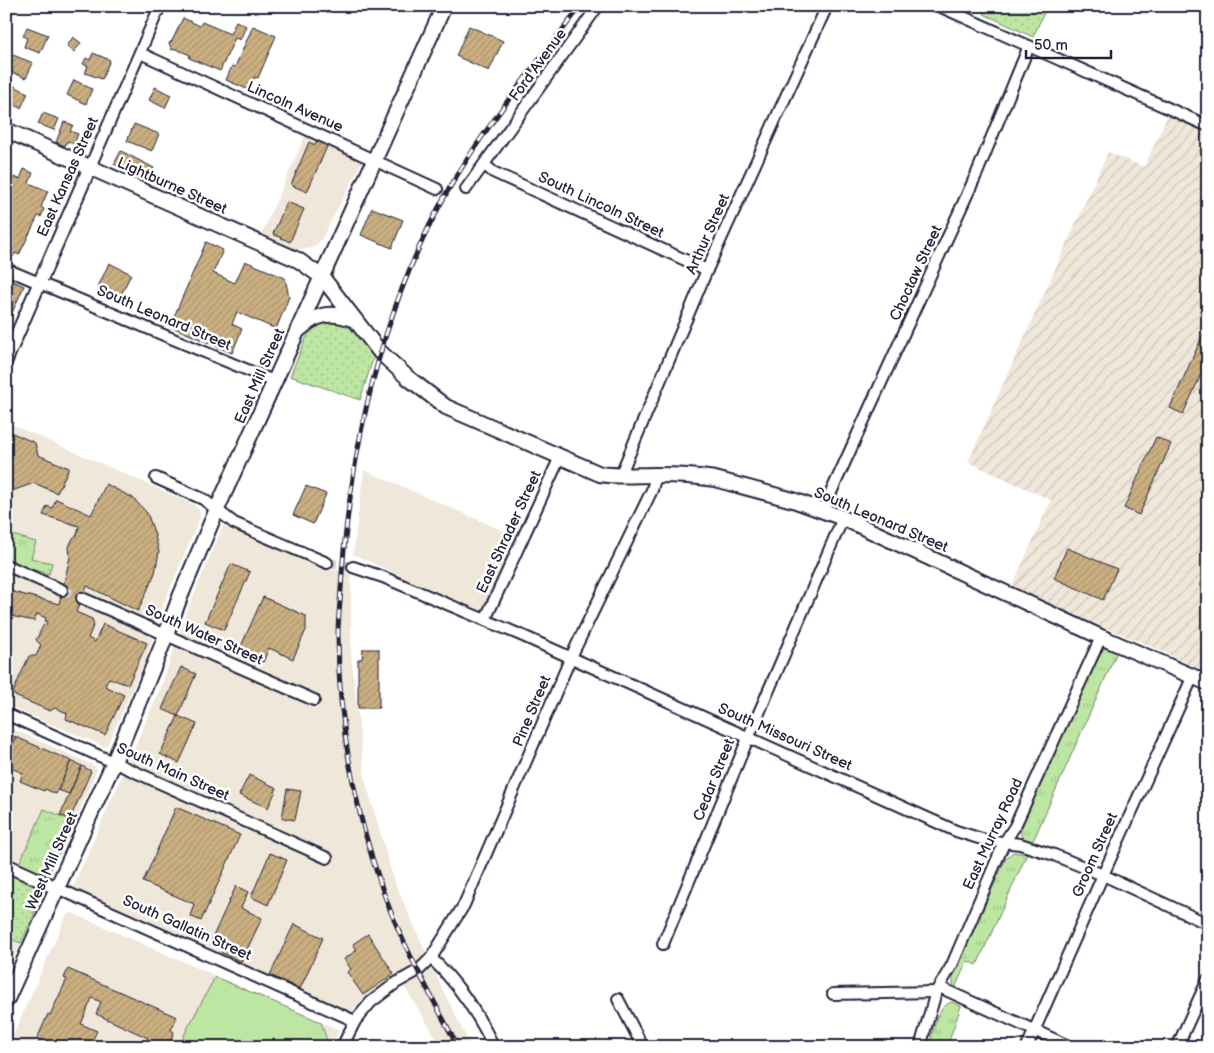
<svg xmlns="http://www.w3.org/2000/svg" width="1214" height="1053" font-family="'Balsamiq Sans',sans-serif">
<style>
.built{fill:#efe7d9}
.industrial{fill:url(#industrial-furrows)}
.grass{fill:url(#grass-tufts);stroke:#70846e}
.park{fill:url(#park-dots);stroke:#70846e}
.pitch{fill:#bde6a2;stroke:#70846e}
.building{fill:url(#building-hatch);stroke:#22223b}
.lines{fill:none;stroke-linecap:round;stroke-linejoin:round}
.minor-tunnel{stroke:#d3d3d8;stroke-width:10;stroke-dasharray:10 5;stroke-linecap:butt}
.minor-casing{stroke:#22223b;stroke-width:14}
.tertiary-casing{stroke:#22223b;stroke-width:16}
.secondary-casing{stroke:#22223b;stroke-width:18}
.minor{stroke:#fff;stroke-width:10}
.tertiary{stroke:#fff;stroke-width:12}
.secondary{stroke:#fff;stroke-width:14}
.rail-casing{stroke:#22223b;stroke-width:5}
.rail{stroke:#fff;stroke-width:3;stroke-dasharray:9;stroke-linecap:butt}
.labels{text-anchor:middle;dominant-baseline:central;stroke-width:5;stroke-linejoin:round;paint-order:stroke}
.street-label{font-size:15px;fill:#22223b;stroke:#fff}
</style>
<defs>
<pattern id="industrial-furrows" width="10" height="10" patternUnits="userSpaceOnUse" patternTransform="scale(1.25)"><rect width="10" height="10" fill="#efe7d9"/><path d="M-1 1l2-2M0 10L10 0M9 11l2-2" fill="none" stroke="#cdc6bb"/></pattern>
<pattern id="grass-tufts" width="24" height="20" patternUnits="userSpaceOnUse" patternTransform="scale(1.25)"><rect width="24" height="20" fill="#bde6a2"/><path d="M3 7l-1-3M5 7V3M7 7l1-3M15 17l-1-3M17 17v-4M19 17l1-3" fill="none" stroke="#a2c58c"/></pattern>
<pattern id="park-dots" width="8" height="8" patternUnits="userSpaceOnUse" patternTransform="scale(1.25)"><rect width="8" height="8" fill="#bde6a2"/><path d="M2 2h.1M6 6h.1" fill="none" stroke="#a2c58c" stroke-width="1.8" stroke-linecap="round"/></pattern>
<pattern id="building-hatch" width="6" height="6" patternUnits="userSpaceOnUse" patternTransform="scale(1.25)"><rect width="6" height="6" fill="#caaf80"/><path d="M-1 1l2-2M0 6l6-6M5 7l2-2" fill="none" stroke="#ad9670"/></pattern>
</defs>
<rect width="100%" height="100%" fill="#fff"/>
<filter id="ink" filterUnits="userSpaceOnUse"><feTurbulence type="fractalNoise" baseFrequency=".02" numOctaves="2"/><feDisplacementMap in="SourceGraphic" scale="10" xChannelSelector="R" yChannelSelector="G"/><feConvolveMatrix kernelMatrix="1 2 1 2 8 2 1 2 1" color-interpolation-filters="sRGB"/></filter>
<g filter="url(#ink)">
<g class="built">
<polygon points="307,132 362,159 362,162 321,240 315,246 308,249 297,249 288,247 261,235"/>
<polygon points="6,422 193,504 200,511 200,517 160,613 147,656 109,742 105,747 6,705"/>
<polygon points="364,470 518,537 483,614 353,554"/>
<polygon points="223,526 327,569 351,573 351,655 365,779 394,881 441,986 471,1047 442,1047 397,975 362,1001 350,1014 204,945 73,887 161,687 187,611"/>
<polygon points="6,726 93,765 97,769 75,822 44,809 19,864 6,858"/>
<polygon points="72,913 339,1030 331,1047 8,1047 66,916"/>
<polygon points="6,937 21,943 6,977"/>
</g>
<polygon class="industrial" points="1168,115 1208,134 1208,673 1150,646 1011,589 1051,500 968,462 1108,152 1144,167"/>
<g class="grass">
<polygon points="6,533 36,542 31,558 52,563 49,574 27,568 6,559"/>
<path d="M1106,648l11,4 -84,189 9,4c-12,-3 -25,-4 -21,-20l78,-172z"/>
<path d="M44,809l31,13 -24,47c-14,7 -19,1 -32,-5z"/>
<polygon points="1013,852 1027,854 977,965 967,961 956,986 958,992 953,985 953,976 1006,858"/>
<path d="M952,1002l9,4 -14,41h-18c4,-14 7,-41 23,-45z"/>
</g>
<g class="park">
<polygon points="987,6 1047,6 1033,37 984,14"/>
<path d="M327,320c28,2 31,15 47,36l-14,44 -70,-24 16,-38 9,-13z"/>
<path d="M6,872c9,4 23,8 29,15 11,11 -9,44 -14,56l-15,-6z"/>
</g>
<polygon class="pitch" points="215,977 321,1022 329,1047 182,1047 184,1035"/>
<g class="building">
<polygon points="183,18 200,26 202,22 230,34 236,21 246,26 240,40 235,38 220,71 189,58 190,55 176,49 172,50 169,43 172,41"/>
<polygon points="253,26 276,36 258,78 255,77 249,90 226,80 232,66 235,67"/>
<polygon points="469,26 503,41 489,71 456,56"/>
<polygon points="27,27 48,35 40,53 24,47 27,38 23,36"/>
<polygon points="73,37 81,43 74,52 67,46"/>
<polygon points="8,53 33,63 26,78 6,70 6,58"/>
<polygon points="93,53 110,60 102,79 85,73 88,66 83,64 86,58 90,60"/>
<polygon points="74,80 92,89 86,104 67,95"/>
<polygon points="6,82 28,93 21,108 6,101"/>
<polygon points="155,87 171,95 165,108 149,100"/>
<polygon points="43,113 59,119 54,130 38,124"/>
<polygon points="64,122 73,125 70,131 78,134 74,144 67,141 65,146 56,142"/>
<polygon points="134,124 159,134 152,151 127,141"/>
<polygon points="318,138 329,142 307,192 291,185 309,142 315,145"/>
<polygon points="121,151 154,168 148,181 114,164"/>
<polygon points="24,169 33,173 29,183 48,191 41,207 44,209 41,217 38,216 19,255 15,253 13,257 6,254 6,178 13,181 14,177 20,179"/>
<polygon points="287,202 304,209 290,242 273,234"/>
<polygon points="372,208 403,220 392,248 361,235"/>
<polygon points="206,242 223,250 213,273 235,283 245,261 285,278 289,297 276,329 237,312 232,324 242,329 232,353 170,326"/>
<polygon points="109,263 131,274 120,297 98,287"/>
<polygon points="6,278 24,286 6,326"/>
<polygon points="1205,330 1208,331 1208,359 1183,414 1170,408"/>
<polygon points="6,430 35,443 38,455 69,468 57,493 34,483 12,491 6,502"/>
<polygon points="1156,437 1171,444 1139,515 1124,508"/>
<polygon points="106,484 133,498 147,513 154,532 159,552 155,573 138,611 87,586 76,612 92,619 94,624 88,638 95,642 103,624 147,643 128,685 109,678 105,686 124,695 105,735 66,719 67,713 55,708 50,711 15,696 13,692 29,656 36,656 41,645 36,640 44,624 46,625 47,622 45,621 46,618 37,614 34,621 6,615 6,590 59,604 70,557 69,547 73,538 77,535 79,526 43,515 47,506 52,508 56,499 91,515"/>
<polygon points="306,486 326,494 313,524 293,515"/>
<polygon points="1067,548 1117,569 1103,600 1054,578"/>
<polygon points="231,564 250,572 224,630 205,622"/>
<polygon points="263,597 306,616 306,630 293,659 269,648 263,662 239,651"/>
<polygon points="363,649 379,649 379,708 358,708 358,659 362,659"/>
<polygon points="181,667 196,674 178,716 162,709"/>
<polygon points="178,716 197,724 179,763 160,754"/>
<polygon points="6,733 16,737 6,758"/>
<polygon points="16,737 71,761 56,794 45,789 44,791 20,781 23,773 6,766 6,758"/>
<polygon points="71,761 82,766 69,794 58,790"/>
<polygon points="82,766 91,771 70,819 60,815"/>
<polygon points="249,775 277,788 268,808 239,795"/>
<polygon points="287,789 301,791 295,820 282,818"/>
<polygon points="176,807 240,835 201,921 190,916 194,904 143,882"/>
<polygon points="270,853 287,860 268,905 251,897"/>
<polygon points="236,886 248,892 241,908 262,918 241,962 221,952 222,949 210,943"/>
<polygon points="294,924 323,938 300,989 270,975"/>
<polygon points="368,934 394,974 363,995 347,972 351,969 344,959 357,950 353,944"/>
<polygon points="68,969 177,1017 171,1030 174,1032 168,1047 144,1045 148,1038 96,1014 101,1002 92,998 81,1024 97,1031 89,1047 36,1047 40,1040 37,1039 48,1014 50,1015 67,979 64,978"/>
</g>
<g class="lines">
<g class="minor-tunnel">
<polyline points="327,563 353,567"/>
<polyline points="62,590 82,598"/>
</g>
<defs>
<g id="minor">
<polyline points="939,6 1208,126"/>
<polyline points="6,7 7,6"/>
<polyline points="140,53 437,189"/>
<polyline points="485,165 493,172 707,270"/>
<polyline points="90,167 160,6"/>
<polyline points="466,189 598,6"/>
<polyline points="6,269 276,382"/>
<polyline points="620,476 707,270 827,6"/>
<polyline points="156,478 203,499 234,523 327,563"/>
<polyline points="823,510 977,173 1029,46"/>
<polyline points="6,565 62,590"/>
<polyline points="353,567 383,577 523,636 956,831 985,840 1020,844 1054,855 1103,875 1208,924"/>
<polyline points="82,598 314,700"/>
<polyline points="485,620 560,457"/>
<polyline points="6,714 327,858"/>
<polyline points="57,888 355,1021"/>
<polyline points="663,944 749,736 843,518"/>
<path d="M431,958c27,25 47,56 63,89"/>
<polyline points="939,987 1071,1047"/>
<polyline points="833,994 936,992"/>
<polyline points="618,999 643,1047"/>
<polyline points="342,1047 355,1021 371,1002 396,983 419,970 431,958 464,905 571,657 652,490 656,475"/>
<polyline points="920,1047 936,992 952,965 1004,843 1015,826 1101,637"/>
<polyline points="1027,1047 1103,875 1193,676"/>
<polyline points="1177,1047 1208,979"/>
</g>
<g id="tertiary">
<polyline points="6,360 90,167"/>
<polyline points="6,865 57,888"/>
</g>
<g id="secondary">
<path d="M6,130l292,130 24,17 58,75 27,25 39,30 154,67c19,3 37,1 56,1 20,0 40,1 59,4l78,21 50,18 258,119 107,46"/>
<path d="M300,329c17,-16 33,-18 55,-9"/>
<polyline points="6,1001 114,762 161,648 180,597 217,509 444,6"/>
</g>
</defs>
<use href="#minor" class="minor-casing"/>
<use href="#tertiary" class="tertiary-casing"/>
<use href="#secondary" class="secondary-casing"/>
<use href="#minor" class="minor"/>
<use href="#tertiary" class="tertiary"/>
<use href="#secondary" class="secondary"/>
<defs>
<path id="rail" d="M458,1047c-26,-50 -55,-100 -74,-153 -29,-82 -46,-172 -46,-260 0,-15 2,-30 3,-45 3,-53 10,-105 20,-157 17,-83 43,-163 85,-238 38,-67 88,-127 135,-188"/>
</defs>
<use href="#rail" class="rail-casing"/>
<use href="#rail" class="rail"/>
</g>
</g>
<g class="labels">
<g class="street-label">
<text transform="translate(538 65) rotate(-54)">Ford Avenue</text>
<text transform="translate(295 107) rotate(24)">Lincoln Avenue</text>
<text transform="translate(68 177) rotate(-66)">East Kansas Street</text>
<text transform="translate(172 186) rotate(24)">Lightburne Street</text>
<text transform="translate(601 205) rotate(25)">South Lincoln Street</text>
<text transform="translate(708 234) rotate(-66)">Arthur Street</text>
<text transform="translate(916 273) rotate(-65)">Choctaw Street</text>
<text transform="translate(164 318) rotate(23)">South Leonard Street</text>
<text transform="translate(260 376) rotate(-66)">East Mill Street</text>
<text transform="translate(881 520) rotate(23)">South Leonard Street</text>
<text transform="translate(509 532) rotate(-65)">East Shrader Street</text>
<text transform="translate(204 635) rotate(24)">South Water Street</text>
<text transform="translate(532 711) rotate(-67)">Pine Street</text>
<text transform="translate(785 737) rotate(24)">South Missouri Street</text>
<text transform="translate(173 772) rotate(24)">South Main Street</text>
<text transform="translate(714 780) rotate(-68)">Cedar Street</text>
<text transform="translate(993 834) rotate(-65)">East Murray Road</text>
<text transform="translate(1095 855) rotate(-66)">Groom Street</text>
<text transform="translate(52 861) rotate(-66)">West Mill Street</text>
<text transform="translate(187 928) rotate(24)">South Gallatin Street</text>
</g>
</g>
<rect width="1214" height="1053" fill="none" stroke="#fff" stroke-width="25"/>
<rect x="12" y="12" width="1189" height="1028" fill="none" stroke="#22223b" stroke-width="2" filter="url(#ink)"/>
<path d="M1026 50v8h85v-8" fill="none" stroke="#22223b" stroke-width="2.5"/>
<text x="1034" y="50" font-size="15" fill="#22223b" stroke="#ffffff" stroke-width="4" paint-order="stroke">50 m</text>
</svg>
